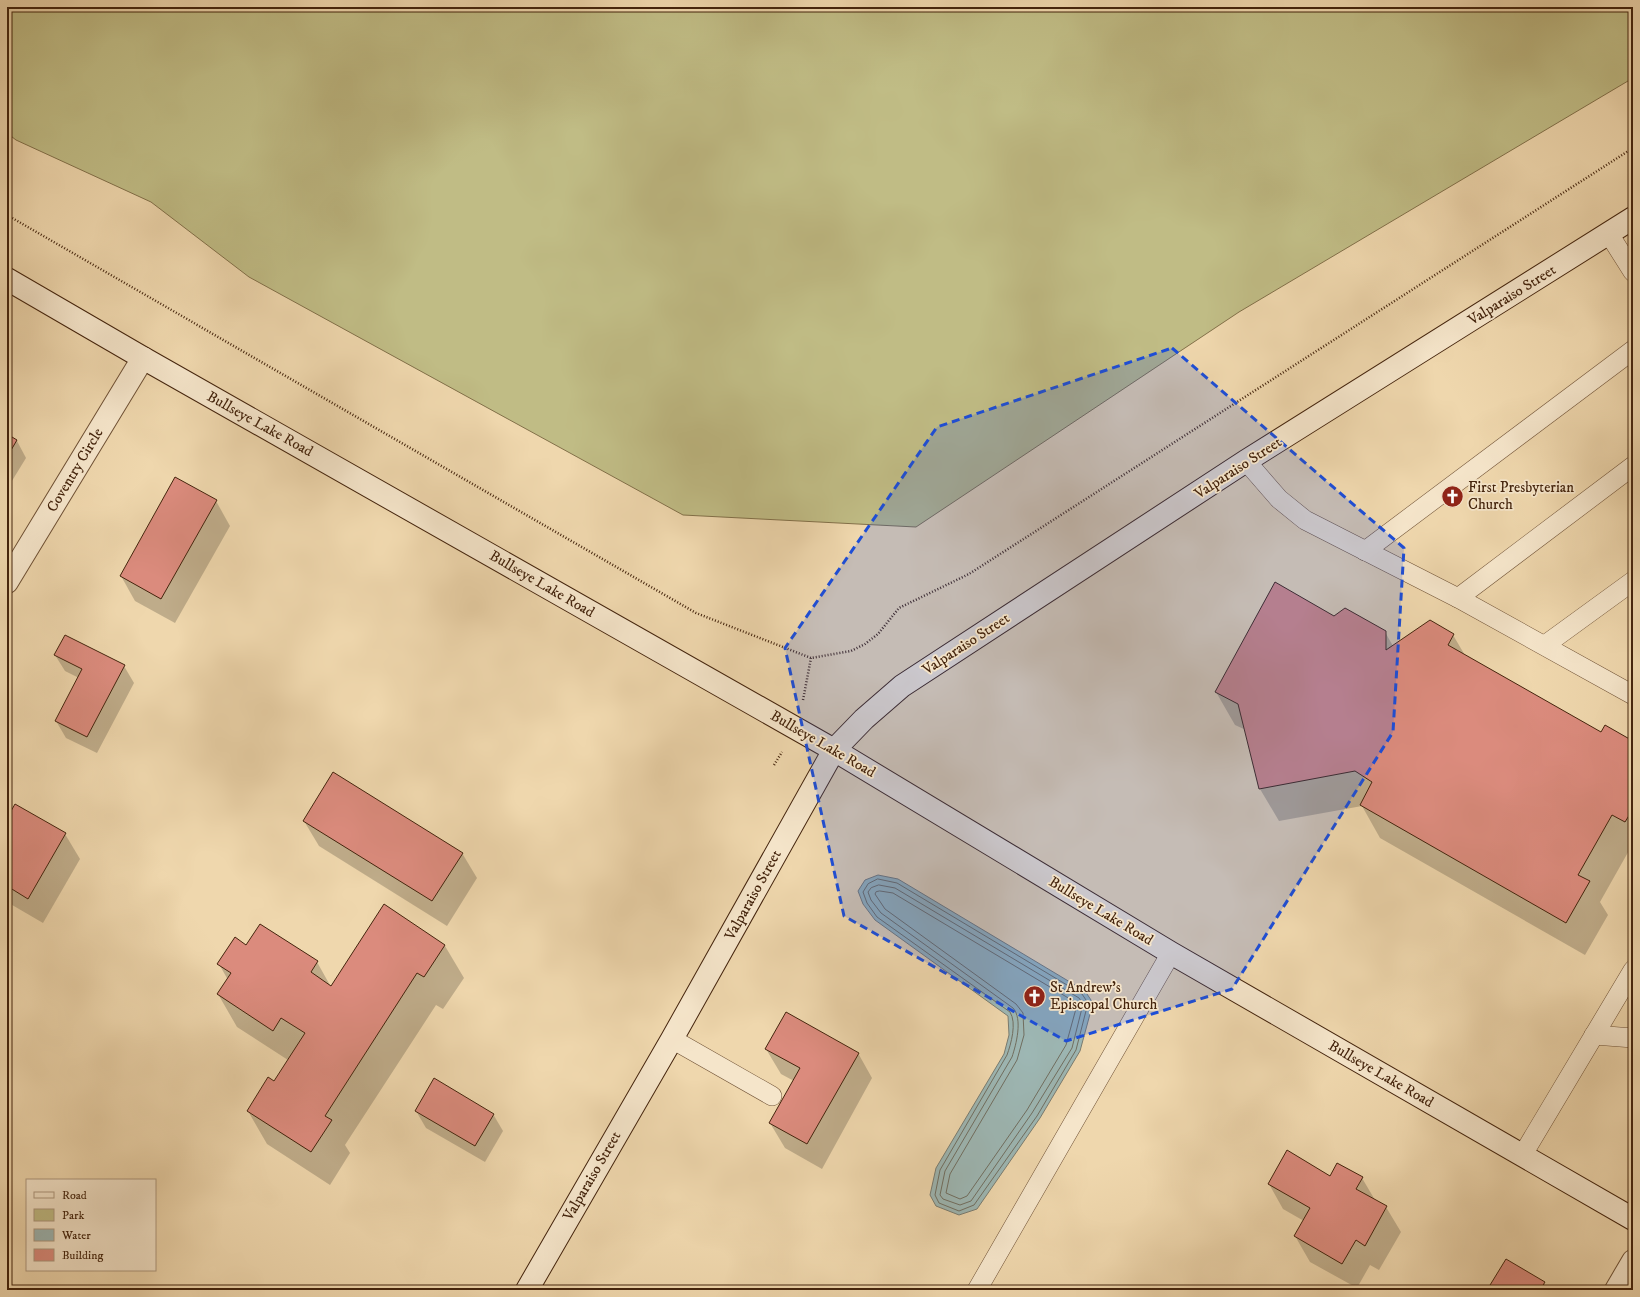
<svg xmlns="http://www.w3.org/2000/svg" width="1640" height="1297" font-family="'IM FELL DW Pica',serif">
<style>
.green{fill:#c0bc85;stroke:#827049}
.water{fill:#9db7b4;stroke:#797c71}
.shadow{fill:#0003}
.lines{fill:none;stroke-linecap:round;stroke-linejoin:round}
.shore{stroke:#706e60;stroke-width:1}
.building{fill:#db8b7d;stroke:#44240d}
.lane-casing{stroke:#6f5135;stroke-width:20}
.street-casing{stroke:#6f5135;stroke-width:24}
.secondary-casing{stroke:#44240d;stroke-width:24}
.path{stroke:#44240d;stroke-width:2.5;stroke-dasharray:1 2;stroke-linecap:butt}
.lane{stroke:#f5e5ca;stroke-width:19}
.street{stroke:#f5e5ca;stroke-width:22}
.secondary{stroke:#f5e5ca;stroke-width:22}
.marked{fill:#1d4ed8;fill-opacity:0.2;stroke:#1d4ed8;stroke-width:3;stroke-dasharray:8 5;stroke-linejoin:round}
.labels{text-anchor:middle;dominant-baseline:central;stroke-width:3.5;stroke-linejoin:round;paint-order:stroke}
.street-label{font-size:15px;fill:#44240d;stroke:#f5e5ca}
.poi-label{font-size:15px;fill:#44240d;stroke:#f5e5ca;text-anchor:start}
</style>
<rect width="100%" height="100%" fill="#efd7ad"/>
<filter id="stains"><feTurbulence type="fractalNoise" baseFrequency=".005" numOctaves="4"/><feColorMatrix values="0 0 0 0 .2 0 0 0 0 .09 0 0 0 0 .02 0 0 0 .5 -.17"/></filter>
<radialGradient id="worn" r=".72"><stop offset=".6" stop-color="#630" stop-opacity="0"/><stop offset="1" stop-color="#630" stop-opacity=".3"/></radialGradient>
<polygon class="green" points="7,7 1633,7 1633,78 1239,312 916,527 683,515 249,277 151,202 16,140 7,133"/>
<polygon class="water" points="878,875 898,879 1085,991 1093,1003 1080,1051 1040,1118 977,1209 959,1215 936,1206 930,1195 936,1168 1004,1054 1009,1035 1008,1016 875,920 863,904 858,891 865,880"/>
<g class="shadow">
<polygon points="7,435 17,441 26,458 7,489"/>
<polygon points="216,501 230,526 175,623 135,601 121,576"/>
<polygon points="1334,617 1385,632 1393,646 1453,635 1466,657 1602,733 1633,742 1633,848 1631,847 1600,902 1608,915 1585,955 1380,838 1362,806 1279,821 1260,789 1246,730 1235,725 1216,692"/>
<polygon points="55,655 124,666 134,683 97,753 66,738 56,721 79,678 65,671"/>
<polygon points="7,820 65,834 80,859 43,923 7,902"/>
<polygon points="304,821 462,853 477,878 447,926 319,846"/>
<polygon points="384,906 445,946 464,978 443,1009 436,1005 345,1145 350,1153 330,1185 267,1144 248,1111 274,1083 288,1060 237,1027 218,994 228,980 219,964 247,947 317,962 331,987"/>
<polygon points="766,1049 858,1053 872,1078 822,1169 785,1148 770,1123 794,1081 781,1074"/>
<polygon points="416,1111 493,1114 503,1131 485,1162 426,1128"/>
<polygon points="1331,1177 1362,1178 1375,1200 1386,1207 1401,1232 1379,1270 1370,1265 1357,1288 1310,1262 1295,1236 1304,1221 1283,1209 1269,1184"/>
<polygon points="1544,1283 1548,1290 1488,1290"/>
</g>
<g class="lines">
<g class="shore">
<path d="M878,879l19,4 185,111 6,9 -12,47 -39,66 -63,89 -15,6 -20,-8 -4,-8 5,-25 67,-115c4,-11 10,-32 3,-43l-133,-95 -10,-14 -4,-11 5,-8z"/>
<path d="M879,885l16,3 184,110 4,6 -11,44 -40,65 -61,88 -11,4 -17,-6 -3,-4 5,-24 67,-114c4,-12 11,-38 1,-49l-132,-95 -10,-13 -3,-8 3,-4z"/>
<polygon points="880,891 893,893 1075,1002 1077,1005 1066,1045 1027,1110 967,1196 960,1199 946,1193 950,1174 1017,1060 1024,1035 1023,1013 1016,1004 885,909 875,894 876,892"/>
</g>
</g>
<g class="building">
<polygon points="7,434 17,440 7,457"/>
<polygon points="175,477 217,500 161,599 120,576"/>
<polygon points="1275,582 1334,616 1345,608 1386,631 1386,650 1430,620 1454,634 1448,645 1601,732 1605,725 1633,741 1633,809 1625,822 1612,815 1578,875 1590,881 1566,923 1360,805 1372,782 1355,771 1259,789 1238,704 1215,692"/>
<polygon points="65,635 125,665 87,737 55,721 82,669 54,655"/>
<polygon points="333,772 463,853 432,901 303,821"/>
<polygon points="15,804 66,833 28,899 7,886 7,818"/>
<polygon points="384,904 445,945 424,977 417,973 325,1116 332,1120 311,1152 247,1111 268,1077 274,1081 305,1033 281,1018 273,1031 217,994 231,973 217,964 235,937 246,945 260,924 318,961 311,972 331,986"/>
<polygon points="786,1012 859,1053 807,1144 769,1123 800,1068 765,1049"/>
<polygon points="434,1078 494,1114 475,1146 415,1111"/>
<polygon points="1287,1150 1330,1176 1337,1163 1363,1177 1356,1189 1387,1206 1365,1246 1356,1240 1342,1264 1294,1236 1310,1208 1268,1184"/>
<polygon points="1506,1259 1545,1282 1540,1290 1487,1290"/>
</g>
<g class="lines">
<defs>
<g id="lane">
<polyline points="1609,234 1633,272"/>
<polyline points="1246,461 1279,499 1305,520 1458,598 1633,695"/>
<polyline points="1365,551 1633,350"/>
<polyline points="1458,598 1633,466"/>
<polyline points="1545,645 1633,581"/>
<polyline points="1594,1035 1633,1038"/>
<polyline points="672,1039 772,1096"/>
<polyline points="1522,1156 1633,970"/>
<polyline points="977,1290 1171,953"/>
</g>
<g id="street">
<polyline points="7,582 143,358"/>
<polyline points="1616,1290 1633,1261"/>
</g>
<g id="secondary">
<polyline points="7,279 143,358 834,750 1171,953 1633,1219"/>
<polyline points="527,1290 672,1039 834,750 864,719 902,686 1246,461 1633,218"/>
</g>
</defs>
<use href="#lane" class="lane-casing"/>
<use href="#street" class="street-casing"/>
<use href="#secondary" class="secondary-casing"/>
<g class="path">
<polyline points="7,215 696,613 811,658 851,651 865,644 878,634 899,608 969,574 1633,148"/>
<polyline points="803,700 811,658"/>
<polyline points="774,765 782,752"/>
</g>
<use href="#lane" class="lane"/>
<use href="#street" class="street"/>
<use href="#secondary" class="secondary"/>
</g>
<path class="marked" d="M1172,348l232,200 -11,184 -161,257 -166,52 -222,-125 -59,-268 152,-221z"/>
<defs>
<symbol id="church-disc" viewBox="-11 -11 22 22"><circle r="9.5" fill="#8f2418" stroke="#f5e5ca"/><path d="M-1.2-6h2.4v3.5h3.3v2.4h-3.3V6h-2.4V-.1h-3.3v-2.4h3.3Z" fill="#fff"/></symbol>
</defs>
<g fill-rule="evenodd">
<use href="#church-disc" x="1440" y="484" width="25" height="25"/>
<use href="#church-disc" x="1022" y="984" width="25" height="25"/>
</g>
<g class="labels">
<g class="street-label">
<text transform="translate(1512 295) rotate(-32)">Valparaiso Street</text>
<text transform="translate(260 424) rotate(29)">Bullseye Lake Road</text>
<text transform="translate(1238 468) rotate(-33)">Valparaiso Street</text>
<text transform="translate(75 470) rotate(-59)">Coventry Circle</text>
<text transform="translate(542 584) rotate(30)">Bullseye Lake Road</text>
<text transform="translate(966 644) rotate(-33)">Valparaiso Street</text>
<text transform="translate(823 744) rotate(30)">Bullseye Lake Road</text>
<text transform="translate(753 895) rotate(-61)">Valparaiso Street</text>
<text transform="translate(1101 911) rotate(31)">Bullseye Lake Road</text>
<text transform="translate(1381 1074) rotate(30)">Bullseye Lake Road</text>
<text transform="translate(592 1176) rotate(-60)">Valparaiso Street</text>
</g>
<g class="poi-label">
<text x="1468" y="487">First Presbyterian<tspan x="1468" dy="17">Church</tspan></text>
<text x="1050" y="987">St Andrew's<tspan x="1050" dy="17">Episcopal Church</tspan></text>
</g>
</g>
<rect width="1640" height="1297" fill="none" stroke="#efd7ad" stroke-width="24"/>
<rect x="8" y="8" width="1624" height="1281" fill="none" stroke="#44240d" stroke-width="2"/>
<rect x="12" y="12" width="1616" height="1273" fill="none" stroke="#44240d"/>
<rect x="26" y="1179" width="130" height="92" fill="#f5e5ca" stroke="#ae987e"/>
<rect x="34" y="1192" width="20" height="6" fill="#f5e5ca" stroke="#ae987e"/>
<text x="62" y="1199" font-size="12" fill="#44240d">Road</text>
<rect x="34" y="1209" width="20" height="12" fill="#c0bc85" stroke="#ae987e"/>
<text x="62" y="1219" font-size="12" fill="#44240d">Park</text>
<rect x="34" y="1229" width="20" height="12" fill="#9db7b4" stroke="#ae987e"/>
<text x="62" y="1239" font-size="12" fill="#44240d">Water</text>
<rect x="34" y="1249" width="20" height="12" fill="#db8b7d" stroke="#ae987e"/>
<text x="62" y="1259" font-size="12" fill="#44240d">Building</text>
<rect width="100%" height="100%" filter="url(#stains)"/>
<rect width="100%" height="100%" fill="url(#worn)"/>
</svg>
